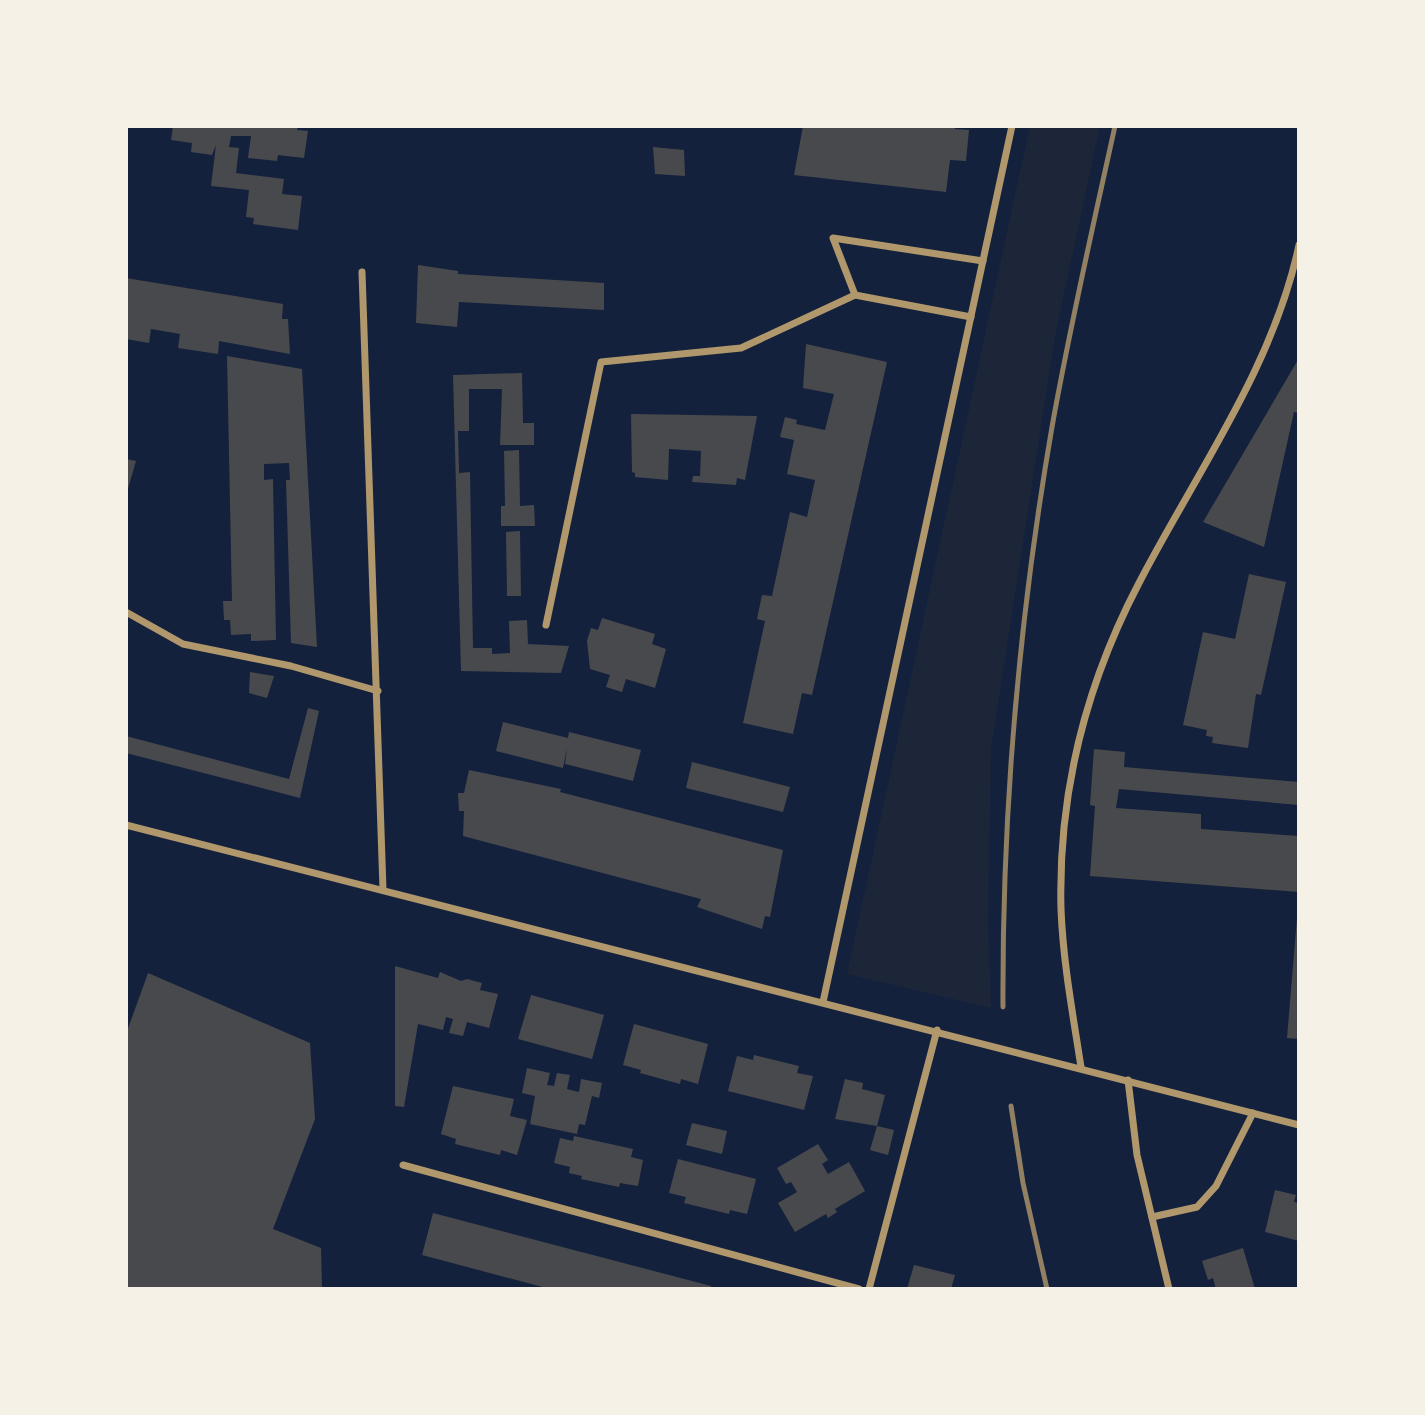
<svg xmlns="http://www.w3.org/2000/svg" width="1425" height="1415" font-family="Commissioner,sans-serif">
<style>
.green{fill:#1d2539}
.building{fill:#48494c}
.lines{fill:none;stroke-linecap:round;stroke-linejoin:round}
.minor{stroke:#b1986c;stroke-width:7}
.rail{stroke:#918062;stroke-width:5}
</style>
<rect width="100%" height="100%" fill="#14213d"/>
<polygon class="green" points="1030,126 1100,126 1055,336 991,749 988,922 991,1008 847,974"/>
<g class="building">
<polygon points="173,126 298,126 297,130 308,131 304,158 278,155 277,161 248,158 251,136 231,136 229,147 239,148 236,173 284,179 282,194 302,196 298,230 253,224 254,218 246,217 249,190 211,186 216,145 212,155 191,152 192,143 171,140"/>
<polygon points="803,126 955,126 955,129 969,130 966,161 950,160 946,192 794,175"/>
<polygon points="653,147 684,150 685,176 655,174"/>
<polygon points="418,265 458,271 458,274 604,283 604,310 459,302 457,327 416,323"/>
<polygon points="126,278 283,304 282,319 288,319 290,354 219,341 218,354 178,348 180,334 151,329 149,343 126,339"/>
<polygon points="806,344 887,362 812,695 802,693 793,734 743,723 765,621 757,619 762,595 772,596 790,512 807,517 815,480 787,474 794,440 780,437 785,417 797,420 796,424 825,430 834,394 803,388"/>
<polygon points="227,356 302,369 317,647 291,643 286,480 290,480 289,463 264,464 264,480 273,479 276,640 251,641 251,634 231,635 230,620 224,620 223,601 232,601"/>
<polygon points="1299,358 1299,413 1294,412 1264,547 1203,522"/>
<polygon points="522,373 523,423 534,423 534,445 500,445 502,389 469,389 469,431 458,431 459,473 470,472 473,648 492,648 492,654 510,653 509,621 527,620 528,644 569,646 561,673 461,671 453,375"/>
<polygon points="631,414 757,416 745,480 737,478 736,485 692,482 693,476 700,476 701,451 669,449 668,480 635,477 635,473 632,472"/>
<polygon points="519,450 520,506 534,505 535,526 501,526 501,506 505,506 504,451"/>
<polygon points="126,459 136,461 127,492 126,492"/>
<polygon points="520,531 521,596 507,596 506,532"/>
<polygon points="1249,574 1286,582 1261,695 1256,694 1248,748 1212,743 1213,737 1206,736 1207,730 1183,725 1203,632 1235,639"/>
<polygon points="602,618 655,634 652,644 666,649 655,688 626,679 622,692 606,687 610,675 590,669 587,641 591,628 598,630"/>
<polygon points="250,672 274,676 267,698 249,693"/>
<polygon points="308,708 319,711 300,798 126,753 126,736 289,779"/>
<polygon points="503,722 568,738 569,732 641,750 633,781 565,764 567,748 563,768 496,751"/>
<polygon points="1094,749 1125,752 1124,767 1299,782 1299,805 1119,789 1116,808 1201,814 1201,829 1299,836 1299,892 1090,876 1095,806 1090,805"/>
<polygon points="692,762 790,787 783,812 686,788"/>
<polygon points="469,770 561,789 560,792 783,850 770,917 765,916 762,929 697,907 701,899 463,836 464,811 459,811 458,793 464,793"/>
<polygon points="1297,918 1299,918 1299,1039 1287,1038"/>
<polygon points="395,966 438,978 440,972 461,981 467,979 482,983 480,990 498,994 489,1028 467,1022 463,1036 449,1033 453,1019 446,1017 443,1030 418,1024 404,1107 395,1106"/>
<polygon points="148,973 310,1043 315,1119 273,1229 321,1248 322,1289 126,1289 126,1034"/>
<polygon points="531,995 604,1015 592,1059 518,1039"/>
<polygon points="634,1024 708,1044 698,1084 681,1079 680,1084 640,1073 641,1070 623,1065"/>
<polygon points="754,1055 799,1066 797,1073 813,1076 804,1110 728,1091 737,1056 753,1060"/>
<polygon points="527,1068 550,1073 547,1085 554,1086 557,1073 570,1075 567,1089 579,1092 581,1079 602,1083 599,1098 592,1096 585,1125 579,1124 577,1134 530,1124 535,1096 522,1093"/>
<polygon points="845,1079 863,1083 862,1089 885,1095 877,1126 835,1119"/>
<polygon points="453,1086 514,1099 510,1116 527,1120 517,1155 501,1150 500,1155 455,1144 456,1139 441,1134"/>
<polygon points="692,1123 727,1131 722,1154 686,1145"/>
<polygon points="877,1126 894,1130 888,1155 870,1150"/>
<polygon points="574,1136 633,1149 631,1157 643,1160 638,1186 620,1183 619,1187 581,1179 582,1176 569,1173 570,1167 554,1163 560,1138 573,1141"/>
<polygon points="818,1144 828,1160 822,1164 828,1174 849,1162 865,1191 835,1209 837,1212 828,1218 826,1214 795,1232 778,1203 797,1192 791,1182 786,1184 777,1168"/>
<polygon points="678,1159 756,1179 747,1214 730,1210 729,1214 684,1203 686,1197 669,1193"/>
<polygon points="1275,1190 1296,1195 1294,1202 1299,1203 1299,1241 1265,1232"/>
<polygon points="433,1213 711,1286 711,1289 550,1289 422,1255"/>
<polygon points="1243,1248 1255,1289 1216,1289 1213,1278 1208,1280 1202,1261"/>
<polygon points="914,1265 955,1275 951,1289 907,1289"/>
</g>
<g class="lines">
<g class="minor">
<polyline points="362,272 383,889"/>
<polyline points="855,295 833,238 983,261"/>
<polyline points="126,612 183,644 291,666 378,691"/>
<polyline points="546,625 601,362 741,348 855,295 971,317"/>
<polyline points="126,825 1299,1125"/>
<polyline points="823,1002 1012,126"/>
<path d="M1081,1067c-8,-52 -18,-105 -20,-158 -3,-116 24,-223 78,-326 57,-110 134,-215 160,-338"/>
<polyline points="1128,1080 1137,1155 1169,1289"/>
<polyline points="403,1165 859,1289"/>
<polyline points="1152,1217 1197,1207 1216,1186 1253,1113"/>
<polyline points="869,1289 937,1030"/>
</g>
<g class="rail">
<path d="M1003,1007c-1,-195 16,-389 49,-580 18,-101 41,-201 63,-301"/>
<polyline points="1011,1106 1023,1183 1047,1289"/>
</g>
</g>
<rect width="1425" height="1415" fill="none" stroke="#f6f1e7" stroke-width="256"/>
</svg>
